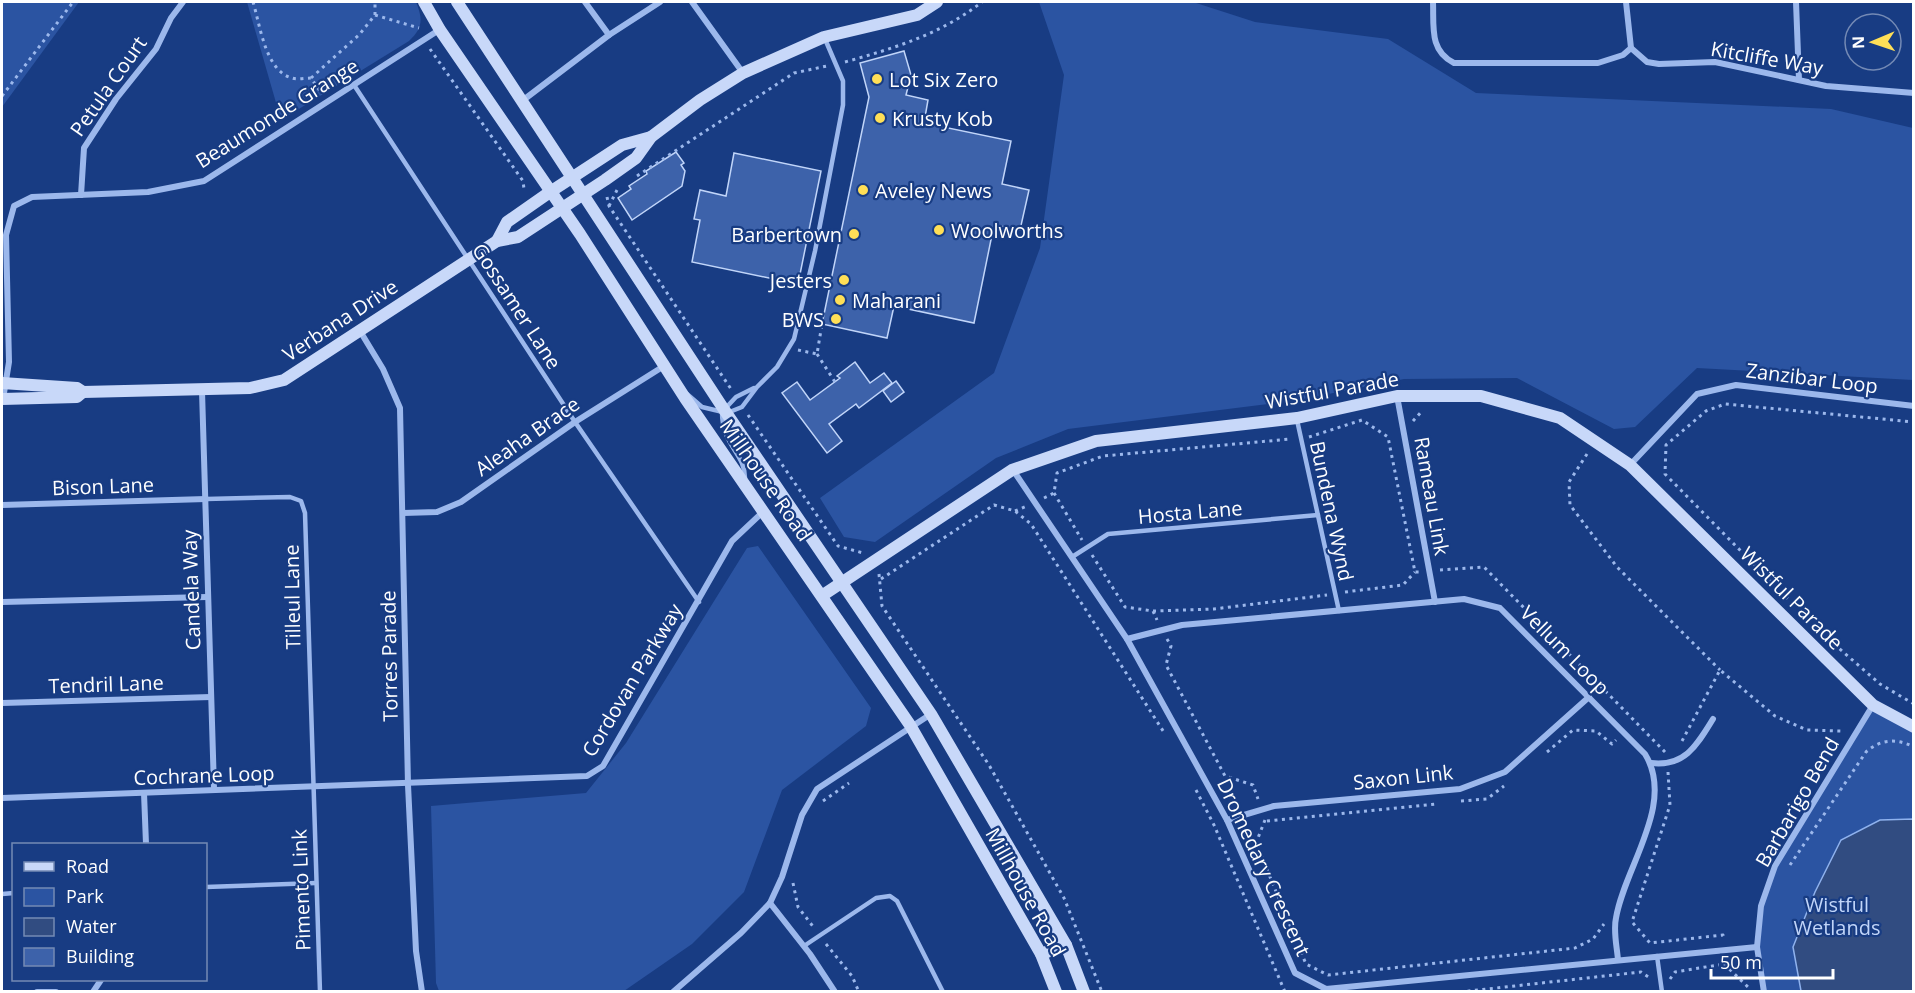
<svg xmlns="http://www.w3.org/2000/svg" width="1915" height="993" font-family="'Open Sans',sans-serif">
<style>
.green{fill:#2b54a2}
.water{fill:#314c81;stroke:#8fb2ee;stroke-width:1.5}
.building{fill:#3d62aa;stroke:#c1d5f9;stroke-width:1.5}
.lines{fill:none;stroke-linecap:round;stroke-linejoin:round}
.path{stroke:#9cb8ec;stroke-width:3;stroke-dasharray:3 4.5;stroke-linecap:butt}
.lane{stroke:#9cb8ec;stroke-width:4.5}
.street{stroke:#9cb8ec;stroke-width:6}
.secondary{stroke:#c8d8f9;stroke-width:12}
.poi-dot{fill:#ffdf57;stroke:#183c83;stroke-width:2}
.labels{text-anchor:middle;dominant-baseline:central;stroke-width:4.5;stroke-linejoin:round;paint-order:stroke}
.street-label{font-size:20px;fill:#fff;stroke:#183c83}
.poi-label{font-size:20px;fill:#fff;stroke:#183c83;text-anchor:start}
.park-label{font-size:20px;fill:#c1d5f9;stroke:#183c83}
</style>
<rect width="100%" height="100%" fill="#183c83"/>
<g class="green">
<polygon points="2,2 79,2 2,107"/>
<path d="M247,2h169c7,17 7,26 -7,39l-128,79z"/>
<polygon points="1039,2 1193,2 1255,22 1388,39 1476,93 1831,109 1913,128 1913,380 1697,368 1635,427 1614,429 1517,378 1404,379 1293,401 1068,429 996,458 875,542 844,537 820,498 994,373 1040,248 1064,75"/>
<polygon points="758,546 871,708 866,726 782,790 744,892 692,944 624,991 439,991 436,983 431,806 586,793 626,743 747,548"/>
<polygon points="1874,704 1913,727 1913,991 1765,991 1758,945 1761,905 1777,863"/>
</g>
<polygon class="water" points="1913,819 1913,991 1801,991 1793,947 1815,892 1841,840 1880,820"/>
<g class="building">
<polygon points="904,51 911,75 906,95 928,100 924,123 1011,141 1002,184 1029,190 1020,230 994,225 974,323 894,306 887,338 822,324 869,97 860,63"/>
<polygon points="676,152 684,163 681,165 685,171 682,186 632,220 618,198 631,189 629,186 647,174 646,171"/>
<polygon points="734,153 821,171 798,284 692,262 700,220 694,219 700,190 726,196"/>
<polygon points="855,362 870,383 884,373 892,383 859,408 856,404 829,424 842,441 827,453 782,393 797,382 810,400 840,378 837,376"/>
<polygon points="896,381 904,392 891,402 883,391"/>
</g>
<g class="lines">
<g class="path">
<path d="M253,2c7,22 12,69 39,76 5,2 13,0 19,0l11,16"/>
<polyline points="375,15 419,28"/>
<polyline points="430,49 523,181 524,189"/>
<path d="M845,62c50,-14 96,-28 137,-60"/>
<polyline points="311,78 359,35 375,15 375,2"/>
<polyline points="2,96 73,2"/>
<polyline points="637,176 794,73 827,66"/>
<polyline points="607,197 609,206 731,389"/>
<polyline points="609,206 617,190"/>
<polyline points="798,350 817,354 822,324"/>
<polyline points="817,354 835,382"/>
<polyline points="748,415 838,546 863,553"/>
<polyline points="1413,421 1422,411"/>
<polyline points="1309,437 1362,420 1388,437 1415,572 1419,572"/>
<polyline points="1587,454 1569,482 1570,505 1617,567 1720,670"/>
<polyline points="1054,493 1082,540"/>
<polyline points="1044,498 1054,493 1057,473 1103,456 1291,439"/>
<polyline points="1015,511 1027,506"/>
<polyline points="1092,555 1125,607 1153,611 1157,620"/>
<polyline points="1440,570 1484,567 1665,752"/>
<polyline points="879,574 882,606 989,765 1064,898 1102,992"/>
<polyline points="881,579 994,505 1015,511 1031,524 1165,734"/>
<polyline points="1345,592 1403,585 1415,572"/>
<polyline points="1793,604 1665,474 1666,445 1706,411 1725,404 1914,422"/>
<polyline points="1153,611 1214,609 1327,595"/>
<polyline points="1167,639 1171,646 1166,665 1225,776 1253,785 1258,799"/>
<polyline points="1834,644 1880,684 1914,704"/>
<polyline points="1682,741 1720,670 1775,716 1807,730 1841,731"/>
<polyline points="1547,752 1573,730 1596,731 1612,744 1616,740"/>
<polyline points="1668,772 1670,805 1632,922 1650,943 1723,935 1723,939"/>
<polyline points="1196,790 1214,825 1285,992"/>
<polyline points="823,801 849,783"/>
<polyline points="1461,801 1487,799 1504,786"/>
<polyline points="1265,820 1256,843 1306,964 1328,975 1575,948 1593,939 1604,924"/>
<polyline points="1267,821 1436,804"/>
<path d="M1790,865l76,-113c15,-13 30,-14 48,-5"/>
<polyline points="793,883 798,907 815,929"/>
<polyline points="826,944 852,976 859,992"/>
<polyline points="1724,964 1748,987 1749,992"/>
<polyline points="1670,979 1675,972 1724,964 1724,960"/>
<polyline points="1460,992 1641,972 1650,978"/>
</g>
<g class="lane">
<polyline points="354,85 575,422 699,602"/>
<polyline points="687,394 702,407 727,413 742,407 757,387 777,367 794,339 815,251 843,105 843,81 825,39"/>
<polyline points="1297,420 1339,611"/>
<path d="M745,478c0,-25 -23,-32 -23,-66l14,-15 18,-9"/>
<polyline points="206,499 290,497 301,501 305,513 320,992"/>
<polyline points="1072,557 1108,534 1318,515"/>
<polyline points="206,887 316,883"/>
<polyline points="2,894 14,893"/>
<polyline points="804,946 876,898 890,896 897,901 943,992"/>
<polyline points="1657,956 1662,992"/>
</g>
<g class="street">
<polyline points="585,2 609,35"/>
<polyline points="692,2 743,73"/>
<path d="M1433,2c1,24 -4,49 21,61h144l25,-8 8,-7"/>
<polyline points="1626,2 1631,48 1647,62 1659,64 1715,62 1826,86 1914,93"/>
<polyline points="1796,2 1799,80"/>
<polyline points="522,101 609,35 660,2"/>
<polyline points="81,195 84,148 116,99 156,49 171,18 183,2"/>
<polyline points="360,331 383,369 400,408 408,785 416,951 422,992"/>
<polyline points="202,391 214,789"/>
<polyline points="1397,396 1435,602"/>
<polyline points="3,399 9,362 6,235 14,206 32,197 148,192 204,181 439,30"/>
<polyline points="1630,465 1697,394 1736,385 1914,406"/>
<polyline points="1013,470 1127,639 1227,820 1295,973 1326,989 1757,947"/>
<polyline points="2,505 206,499"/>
<polyline points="403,513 437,512 461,502 575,422 664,366"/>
<polyline points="2,602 207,597"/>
<path d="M1127,639l55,-14 282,-26 36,9 145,146c31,50 -21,114 -29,164 -3,13 1,29 2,42"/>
<polyline points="2,703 211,697"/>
<path d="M1651,763c34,4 46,-18 62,-44"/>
<polyline points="144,793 146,844"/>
<polyline points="2,798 587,776 603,766 732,541 764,511"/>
<polyline points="1227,820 1274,806 1460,789 1505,772 1589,697"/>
<polyline points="770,903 810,954 835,992"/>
<polyline points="37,992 56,992"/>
<polyline points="93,992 101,980"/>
<polyline points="673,992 741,933 770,903 782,877 802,815 817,789 931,714"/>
<polyline points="1764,992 1757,947 1761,906 1775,866 1873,705"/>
</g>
<g class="secondary">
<polyline points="424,2 440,30 580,234 685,398 910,725 1041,954 1056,992"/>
<polyline points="457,2 723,408 931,714 1066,945 1084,992"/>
<polyline points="497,241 507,222 550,192 622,145 651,137"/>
<polyline points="2,383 77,388 83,392 250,388 284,380 497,241 518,237 605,180 636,158 651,137 700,100 743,73 824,37 917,15 937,2"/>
<polyline points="2,399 77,397 83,392"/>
<polyline points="823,595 1012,470 1096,441 1297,418 1397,396 1481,396 1560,418 1630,465 1873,705 1914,727"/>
<polyline points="1041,954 1066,945"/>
</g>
</g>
<g class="poi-dot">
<circle cx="877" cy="79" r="6"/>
<circle cx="880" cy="118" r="6"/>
<circle cx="863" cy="190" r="6"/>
<circle cx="939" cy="230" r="6"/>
<circle cx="854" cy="234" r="6"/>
<circle cx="844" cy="280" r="6"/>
<circle cx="840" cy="300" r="6"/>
<circle cx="836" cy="319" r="6"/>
</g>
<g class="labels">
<g class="street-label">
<text transform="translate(1767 58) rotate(10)">Kitcliffe Way</text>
<text transform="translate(108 86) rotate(-55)">Petula Court</text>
<text transform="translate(277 113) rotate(-32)">Beaumonde Grange</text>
<text transform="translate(517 306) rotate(57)">Gossamer Lane</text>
<text transform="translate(340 320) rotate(-33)">Verbana Drive</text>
<text transform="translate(1812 378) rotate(7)">Zanzibar Loop</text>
<text transform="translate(1332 390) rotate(-10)">Wistful Parade</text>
<text transform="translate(527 436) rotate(-35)">Aleaha Brace</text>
<text transform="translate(766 480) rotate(55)">Millhouse Road</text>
<text transform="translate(103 486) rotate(-2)">Bison Lane</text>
<text transform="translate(1432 496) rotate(80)">Rameau Link</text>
<text transform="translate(1332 511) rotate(78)">Bundena Wynd</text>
<text transform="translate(1190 512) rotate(-5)">Hosta Lane</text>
<text transform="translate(191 590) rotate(-92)">Candela Way</text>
<text transform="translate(292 597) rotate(-91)">Tilleul Lane</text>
<text transform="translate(1792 598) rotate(45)">Wistful Parade</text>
<text transform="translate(1565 650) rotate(45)">Vellum Loop</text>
<text transform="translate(389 656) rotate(-91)">Torres Parade</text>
<text transform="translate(632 680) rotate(-59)">Cordovan Parkway</text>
<text transform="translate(106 684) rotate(-2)">Tendril Lane</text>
<text transform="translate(204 775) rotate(-2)">Cochrane Loop</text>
<text transform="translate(1403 777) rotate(-6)">Saxon Link</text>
<text transform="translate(1797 802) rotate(-60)">Barbarigo Bend</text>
<text transform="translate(1264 867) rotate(65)">Dromedary Crescent</text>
<text transform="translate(301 890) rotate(-92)">Pimento Link</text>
<text transform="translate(1026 892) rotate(61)">Millhouse Road</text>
</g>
<g class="poi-label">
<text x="889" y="79">Lot Six Zero</text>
<text x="892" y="118">Krusty Kob</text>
<text x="875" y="190">Aveley News</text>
<text x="951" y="230">Woolworths</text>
<text x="842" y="234" text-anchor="end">Barbertown</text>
<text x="832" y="280" text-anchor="end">Jesters</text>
<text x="852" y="300">Maharani</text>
<text x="824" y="319" text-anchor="end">BWS</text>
</g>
<g class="park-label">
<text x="1837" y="904">Wistful<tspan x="1837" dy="23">Wetlands</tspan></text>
</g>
</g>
<rect width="1915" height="993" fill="none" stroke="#ffffff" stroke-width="6"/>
<rect x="12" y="843" width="195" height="138" fill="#183c83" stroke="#748ab5" stroke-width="1.5"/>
<rect x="24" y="862" width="30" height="9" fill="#c8d8f9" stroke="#748ab5" stroke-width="1.5"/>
<text x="66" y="873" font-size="18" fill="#ffffff">Road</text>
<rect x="24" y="888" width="30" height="18" fill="#2b54a2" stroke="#748ab5" stroke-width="1.5"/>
<text x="66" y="903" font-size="18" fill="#ffffff">Park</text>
<rect x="24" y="918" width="30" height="18" fill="#314c81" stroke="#748ab5" stroke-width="1.5"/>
<text x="66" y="933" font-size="18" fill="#ffffff">Water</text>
<rect x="24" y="948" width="30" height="18" fill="#3d62aa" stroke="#748ab5" stroke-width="1.5"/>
<text x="66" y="963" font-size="18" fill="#ffffff">Building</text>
<g transform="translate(1873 42) rotate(268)"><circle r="28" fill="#183c83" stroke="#748ab5" stroke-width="1.5"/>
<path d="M0-4.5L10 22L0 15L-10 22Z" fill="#ffdf57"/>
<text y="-9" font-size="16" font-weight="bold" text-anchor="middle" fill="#ffffff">N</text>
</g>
<path d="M1711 969v9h122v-9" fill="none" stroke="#ffffff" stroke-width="3"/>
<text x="1720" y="969" font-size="18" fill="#ffffff" stroke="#183c83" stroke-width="4.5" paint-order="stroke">50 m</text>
</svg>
